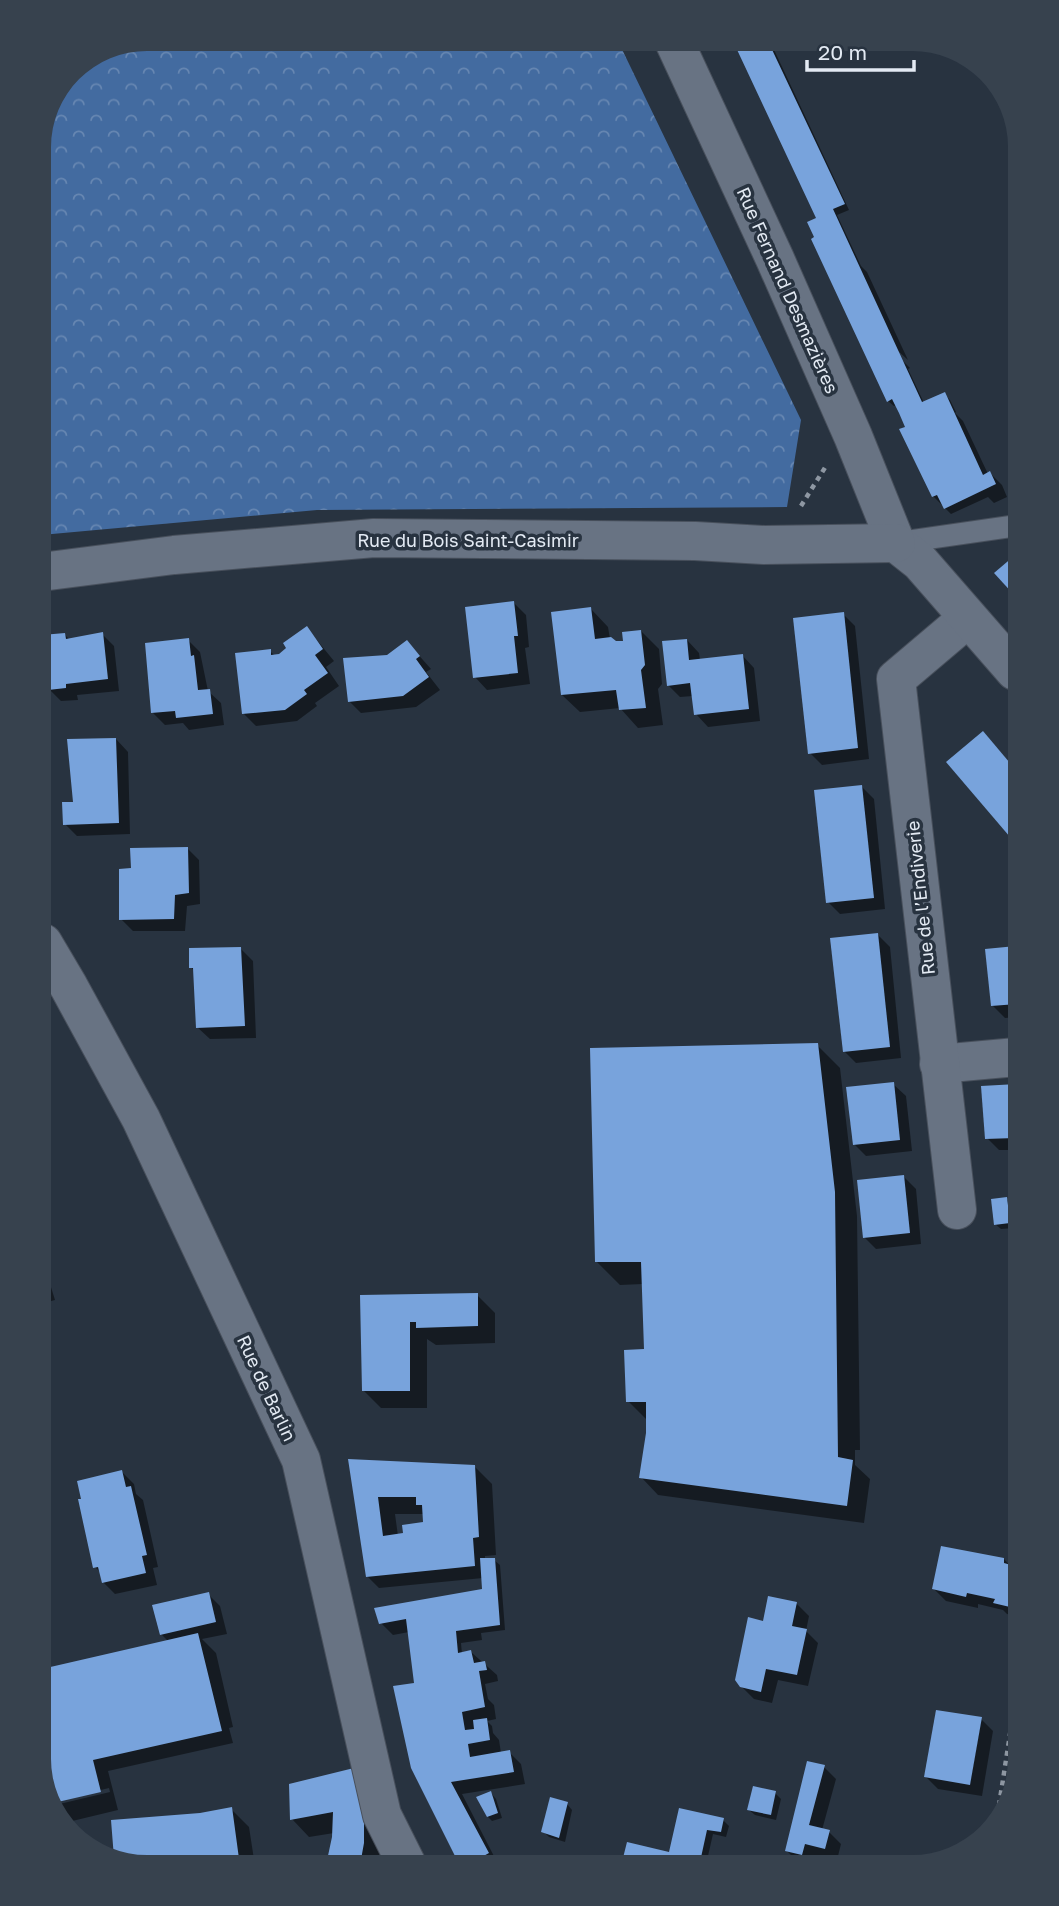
<svg xmlns="http://www.w3.org/2000/svg" width="1059" height="1906" font-family="'Golos Text',sans-serif">
<style>
.forest{fill:url(#forest-crowns)}
.shadow{fill:#0007;fill-rule:evenodd}
.building{fill:#78a3dc;fill-rule:evenodd}
.lines{fill:none;stroke-linecap:round;stroke-linejoin:round}
.service-casing{stroke:#48505c;stroke-width:23}
.minor-casing{stroke:#48505c;stroke-width:40}
.tertiary-casing{stroke:#48505c;stroke-width:40}
.path{stroke:#8e97a2;stroke-width:4.5;stroke-dasharray:5 5;stroke-linecap:butt}
.service{stroke:#687383;stroke-width:21}
.minor{stroke:#687383;stroke-width:38}
.tertiary{stroke:#687383;stroke-width:38}
.labels{text-anchor:middle;dominant-baseline:central;stroke-width:7;stroke-linejoin:round;paint-order:stroke}
.street-label{font-size:18px;fill:#e3eaf3;stroke:#283340}
</style>
<defs>
<pattern id="forest-crowns" width="20" height="18" patternUnits="userSpaceOnUse" patternTransform="scale(1.75)"><rect width="20" height="18" fill="#436ba0"/><path d="M2 6a3 3 0 1 1 6 0M12 15a3 3 0 1 1 6 0" fill="none" stroke="#6787b2"/></pattern>
</defs>
<rect width="100%" height="100%" fill="#283340"/>
<polygon class="forest" points="147,39 617,39 801,420 787,507 317,510 41,535 39,140 70,70"/>
<g class="shadow">
<polygon points="735,39 769,39 849,210 837,215 861,266 867,272 908,360 898,351 898,356 910,368 908,369 924,403 944,394 950,400 956,412 955,413 963,421 988,474 990,473 1002,485 1007,497 994,503 988,497 951,514 933,496 908,427 897,405 894,406 888,401 816,238 818,218"/>
<polygon points="514,603 526,615 529,647 525,648 530,684 487,690 475,677"/>
<polygon points="591,609 608,627 610,639 616,643 625,642 641,631 659,649 662,684 658,689 663,725 638,728 620,708 580,712 562,695"/>
<polygon points="843,614 855,626 869,759 822,765 810,753"/>
<polygon points="307,628 334,661 326,667 339,686 315,703 317,706 297,721 256,726 244,714 270,651 275,656 279,655"/>
<polygon points="102,634 114,646 119,691 77,695 78,700 61,701 49,689 65,635 70,640"/>
<polygon points="188,640 200,652 208,691 221,703 224,725 189,730 183,723 165,725 153,713"/>
<polygon points="687,640 699,653 700,660 742,655 754,668 760,721 708,727 696,714 693,696 680,697 668,685"/>
<polygon points="407,642 431,669 426,672 440,690 416,707 361,713 349,701 388,657"/>
<polygon points="116,739 128,752 130,834 77,836 65,824 75,803 69,741"/>
<polygon points="862,787 874,799 885,909 840,914 828,902"/>
<polygon points="187,848 199,860 200,904 187,906 185,931 133,931 121,919 133,869"/>
<polygon points="878,935 890,947 901,1058 856,1063 844,1051"/>
<polygon points="240,948 253,961 256,1038 210,1039 197,1027 195,972 191,967"/>
<polygon points="1016,948 1017,1017 1005,1018 993,1006 987,951"/>
<polygon points="817,1045 840,1068 857,1216 860,1450 855,1450 855,1465 870,1479 864,1523 658,1495 641,1477 648,1421 628,1401 646,1351 643,1284 620,1285 597,1262"/>
<polygon points="893,1084 906,1096 912,1151 866,1156 854,1144"/>
<polygon points="1017,1086 1017,1150 999,1150 987,1138 983,1088"/>
<polygon points="904,1177 916,1189 921,1244 876,1249 864,1237"/>
<polygon points="1007,1199 1012,1205 1014,1228 1001,1229 995,1224"/>
<polygon points="44,1265 55,1300 44,1303"/>
<polygon points="477,1295 495,1313 495,1343 436,1345 427,1339 427,1408 381,1408 363,1390 361,1297"/>
<path d="M350,1461l124,5 18,18 4,71 -11,1v4h9l6,5 5,65 -24,3 1,7 -21,3 1,11 9,-2 26,23 1,6 -13,3 3,15 6,6 2,14 -9,2 5,5 1,7 6,7 2,13 8,-1 12,12 4,20 -63,10 36,70h-37l-49,-97 4,-83 -7,-52 -16,3 -12,-12 103,-29 -1,-16 -104,10 -12,-12zM395,1514h29l1,10 -20,10 -7,2z"/>
<polygon points="122,1472 134,1484 136,1494 143,1500 158,1567 153,1568 157,1585 115,1594 103,1582 101,1573 95,1567"/>
<polygon points="1004,1559 1011,1567 1019,1570 1020,1617 1007,1614 1003,1610 978,1604 978,1608 946,1601 934,1589"/>
<polygon points="208,1594 220,1606 227,1634 202,1639 216,1653 233,1727 229,1728 233,1743 108,1771 118,1810 64,1823 51,1806 110,1792 109,1788 48,1803 47,1801 46,1671 169,1642 161,1634"/>
<polygon points="797,1604 809,1616 806,1631 818,1643 808,1686 778,1680 772,1703 754,1699 741,1686 764,1623"/>
<polygon points="981,1719 993,1731 982,1796 938,1789 926,1777"/>
<polygon points="824,1767 836,1779 822,1830 829,1832 841,1844 837,1860 817,1855 816,1861 797,1861 787,1851"/>
<polygon points="491,1793 496,1799 502,1818 492,1821 486,1815"/>
<polygon points="775,1793 781,1799 776,1820 755,1815 749,1810"/>
<polygon points="293,1795 381,1808 381,1865 328,1865 334,1833 309,1837 292,1819"/>
<polygon points="567,1804 572,1810 565,1842 549,1837 543,1831"/>
<polygon points="231,1809 249,1827 255,1866 140,1867 116,1859 112,1822 200,1815"/>
<polygon points="680,1810 723,1820 729,1826 726,1837 713,1834 708,1856 713,1862 624,1862 628,1844 670,1855"/>
</g>
<g class="building">
<polygon points="732,39 767,39 845,204 833,209 922,402 945,392 983,475 990,471 996,484 944,509 937,495 932,497 899,429 905,427 899,413 892,399 887,402 811,239 814,237 807,222 816,218"/>
<polygon points="1014,556 1015,596 994,573"/>
<polygon points="514,601 518,636 514,636 518,673 473,678 465,607"/>
<polygon points="591,607 595,639 611,637 616,641 623,641 622,632 641,630 645,665 641,670 646,708 619,710 616,690 561,695 551,612"/>
<polygon points="844,612 858,748 808,754 793,618"/>
<polygon points="307,626 323,649 315,655 328,673 304,690 307,694 285,710 242,714 235,653 271,649 271,655 279,654 286,648 283,643"/>
<polygon points="103,632 108,679 66,684 66,688 48,690 42,635 65,633 66,639"/>
<polygon points="189,638 191,656 194,655 198,690 210,689 213,714 176,718 175,711 151,713 145,643"/>
<polygon points="687,639 689,660 743,654 749,709 694,715 690,683 667,686 662,641"/>
<polygon points="407,640 420,656 416,659 429,677 403,696 348,702 343,658 387,655"/>
<polygon points="983,731 1015,769 1016,844 946,762"/>
<polygon points="116,738 119,823 63,825 62,802 73,802 67,739"/>
<polygon points="862,785 874,898 826,903 814,790"/>
<polygon points="188,847 189,893 175,895 174,919 119,920 119,869 131,868 130,848"/>
<polygon points="878,933 890,1047 843,1052 830,938"/>
<polygon points="1016,946 1017,1004 991,1006 985,949"/>
<polygon points="241,947 245,1026 196,1028 193,968 189,968 189,948"/>
<polygon points="818,1043 835,1192 838,1457 853,1460 847,1506 639,1478 646,1433 646,1402 626,1402 624,1350 644,1349 641,1262 595,1262 590,1048"/>
<polygon points="894,1082 900,1140 853,1145 846,1087"/>
<polygon points="1017,1084 1015,1138 985,1139 981,1086"/>
<polygon points="904,1175 910,1233 863,1238 857,1180"/>
<polygon points="1007,1197 1010,1223 994,1225 991,1199"/>
<polygon points="478,1293 478,1326 416,1328 416,1322 410,1322 410,1391 362,1391 360,1295"/>
<path d="M348,1459l127,6 4,72 -6,1 2,28 -109,11zM378,1497h38v8h6l1,17 -21,3 1,8 -20,3z"/>
<polygon points="122,1470 126,1487 131,1486 147,1555 142,1556 146,1573 102,1583 98,1567 93,1568 78,1499 81,1499 77,1481"/>
<polygon points="941,1546 1004,1558 1004,1563 1018,1567 1010,1607 993,1603 995,1599 967,1593 966,1597 932,1589"/>
<polygon points="480,1558 495,1558 500,1625 456,1631 458,1653 471,1650 474,1663 485,1661 487,1670 479,1671 485,1707 462,1712 465,1730 474,1729 473,1720 487,1718 490,1740 468,1744 470,1757 510,1750 514,1772 451,1782 489,1853 469,1864 459,1864 411,1768 393,1686 414,1683 406,1619 379,1624 374,1608 482,1589"/>
<polygon points="209,1592 216,1622 160,1635 152,1605"/>
<polygon points="768,1596 797,1602 792,1626 807,1629 797,1675 766,1669 761,1692 740,1687 735,1680 748,1617 763,1621"/>
<polygon points="198,1633 222,1731 93,1760 101,1792 49,1804 47,1801 46,1668"/>
<polygon points="936,1710 982,1717 970,1785 924,1777"/>
<polygon points="807,1761 825,1765 809,1825 830,1830 825,1849 805,1844 802,1855 785,1851"/>
<polygon points="358,1767 364,1789 364,1843 360,1865 326,1865 332,1837 333,1812 290,1820 289,1784"/>
<polygon points="753,1786 776,1791 771,1815 747,1810"/>
<polygon points="491,1791 498,1813 487,1817 476,1797"/>
<polygon points="550,1797 568,1802 559,1838 541,1832"/>
<polygon points="232,1807 240,1866 203,1867 203,1857 127,1863 114,1858 111,1820 200,1813"/>
<polygon points="679,1808 724,1818 721,1832 707,1830 700,1862 622,1862 627,1842 669,1852"/>
</g>
<g class="lines">
<defs>
<polyline id="service" points="896,543 1014,526"/>
<g id="minor">
<polyline points="939,1064 1017,1057"/>
<polyline points="957,1210 896,679 968,618"/>
</g>
<g id="tertiary">
<polyline points="673,39 775,259 853,436 896,543 920,562 1015,671"/>
<polyline points="41,572 174,555 374,538 695,541 764,545 896,543"/>
<polyline points="43,943 69,987 141,1119 301,1460 382,1815 407,1865"/>
</g>
</defs>
<use href="#service" class="service-casing"/>
<use href="#minor" class="minor-casing"/>
<use href="#tertiary" class="tertiary-casing"/>
<g class="path">
<polyline points="801,506 826,466"/>
<polyline points="996,1825 1020,1669"/>
</g>
<use href="#service" class="service"/>
<use href="#minor" class="minor"/>
<use href="#tertiary" class="tertiary"/>
</g>
<g class="labels">
<g class="street-label">
<text transform="translate(788 290) rotate(66)">Rue Fernand Desmazières</text>
<text x="468" y="540">Rue du Bois Saint-Casimir</text>
<text transform="translate(920 898) rotate(-96)">Rue de l’Endiverie</text>
<text transform="translate(267 1388) rotate(65)">Rue de Barlin</text>
</g>
</g>
<path d="M0 0H1059V1906H0ZM147 51H912A96 96 0 0 1 1008 147V1759A96 96 0 0 1 912 1855H147A96 96 0 0 1 51 1759V147A96 96 0 0 1 147 51Z" fill="#37424e" fill-rule="evenodd"/>
<path d="M807 60v10h107v-10" fill="none" stroke="#e3eaf3" stroke-width="3.5"/>
<text x="818" y="60" font-size="21" fill="#e3eaf3" stroke="#283340" stroke-width="5" paint-order="stroke">20 m</text>
</svg>
